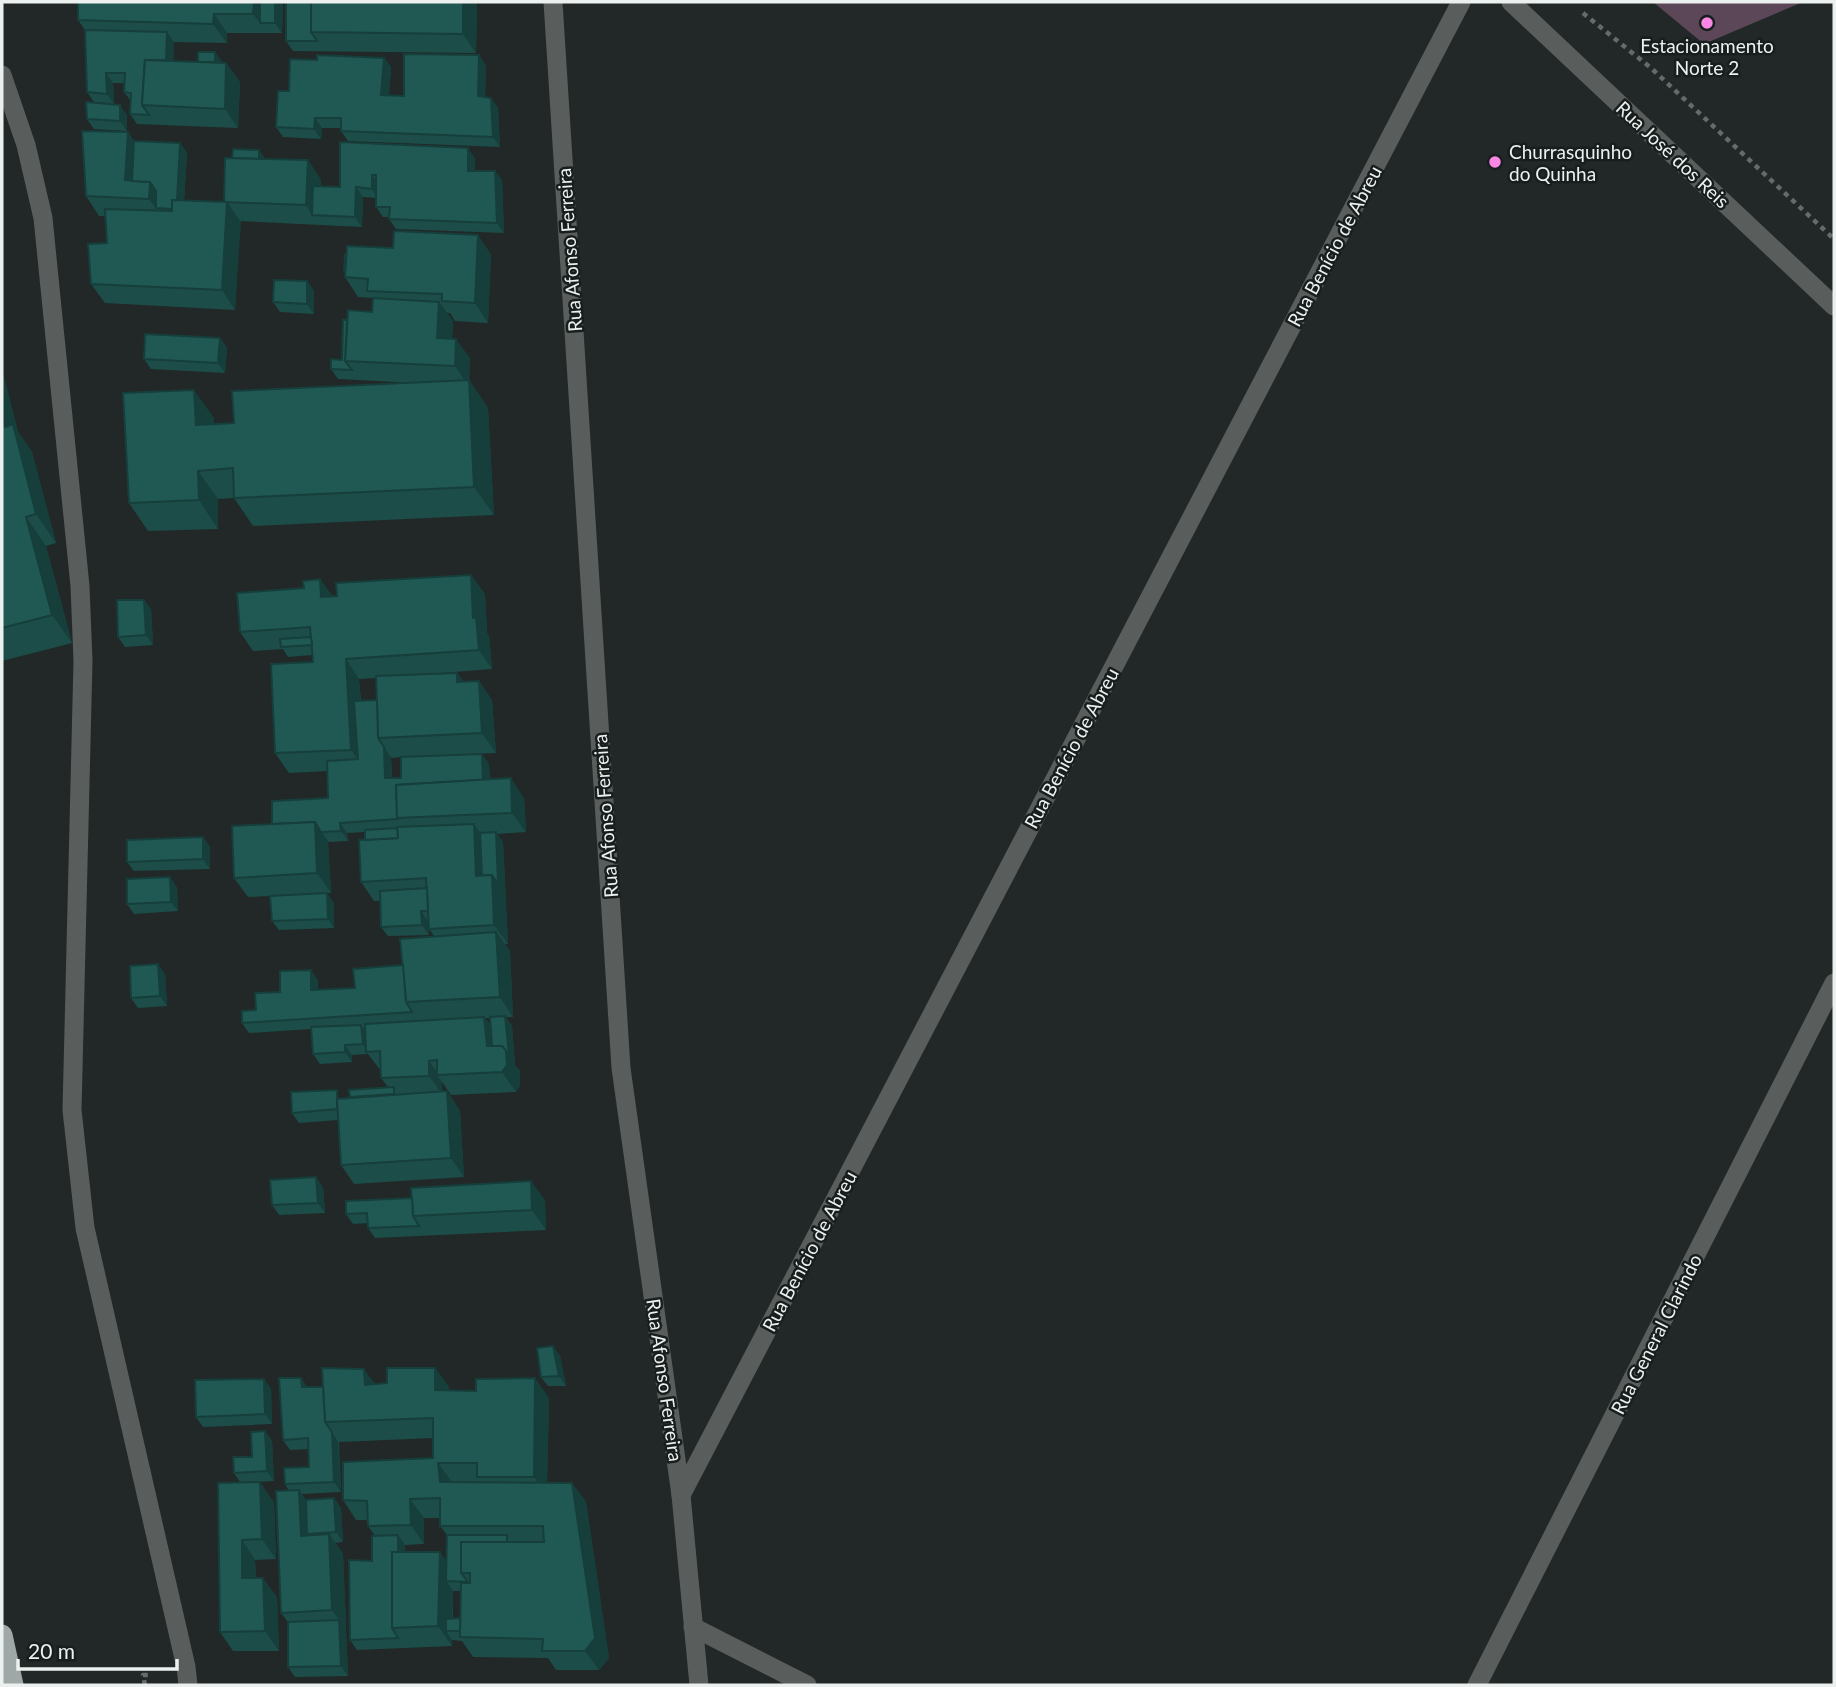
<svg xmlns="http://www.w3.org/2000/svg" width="1836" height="1687" font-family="Lato,sans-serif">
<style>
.green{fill:#5b4757}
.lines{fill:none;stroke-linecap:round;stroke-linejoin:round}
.path{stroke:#646b6a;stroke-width:4.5;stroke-dasharray:5 5;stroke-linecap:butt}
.minor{stroke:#595d5c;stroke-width:19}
.tertiary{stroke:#595d5c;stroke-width:19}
.motorway{stroke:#9fa8a7;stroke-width:21}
.wall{fill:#1c4d48;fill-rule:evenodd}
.shaded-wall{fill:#163e3b}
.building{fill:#205954;stroke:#163e3b;stroke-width:2}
.poi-dot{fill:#fb87e5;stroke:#181e1d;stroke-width:2.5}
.labels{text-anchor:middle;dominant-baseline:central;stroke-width:5;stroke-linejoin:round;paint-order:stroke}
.poi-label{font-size:19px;fill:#ecf1f0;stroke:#181e1d}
.street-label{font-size:19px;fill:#ecf1f0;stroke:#181e1d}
</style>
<rect width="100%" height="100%" fill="#212827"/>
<polygon class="green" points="1653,2 1803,2 1704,44"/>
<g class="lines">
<g class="path">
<polyline points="1583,13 1651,68 1834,239"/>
<polyline points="145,1685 143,1675 150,1675"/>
</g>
<g class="minor">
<polyline points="553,2 621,1068 681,1495 699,1685"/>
<polyline points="2,75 26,145 43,218 80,586 83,661 72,1110 85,1228 186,1667 188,1685"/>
<polyline points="681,1495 1461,2"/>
<polyline points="693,1627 807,1685"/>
</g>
<g class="tertiary">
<polyline points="1511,2 1834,306"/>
<polyline points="1477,1685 1834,983"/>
</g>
<polyline class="motorway" points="2,1635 13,1685"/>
</g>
<g class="wall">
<polygon points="283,2 282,33 227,33 227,43 174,42 173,61 198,62 215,52 222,62 226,63 240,82 238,128 137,124 130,114 131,101 124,92 125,83 113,83 114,104 94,102 87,92 85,30 78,20"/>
<polygon points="286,2 477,2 476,53 293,51 286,41"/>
<polygon points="384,58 391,67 389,96 404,96 486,65 485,98 491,98 498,108 500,147 348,141 341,131 341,128 322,128 321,139 283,137 276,127 289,91 317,60"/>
<polygon points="127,115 127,131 94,129 87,119"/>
<polygon points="128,132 134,141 180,143 187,153 184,200 224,202 232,158 259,150 265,159 308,160 321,180 321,186 340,187 340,142 475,158 475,171 495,171 502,180 504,233 396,229 389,219 389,217 383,217 376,207 376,198 363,197 362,227 240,221 235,310 105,303 91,284 107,243 106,216 99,216 86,196"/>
<polygon points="491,254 488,323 455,321 450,313 447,313 453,321 452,339 470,358 469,380 488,408 494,515 253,526 234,498 218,499 218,529 148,531 129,503 214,418 214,424 234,423 416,383 338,379 331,369 342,360 347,320 372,312 373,299 372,298 358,297 345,277"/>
<polygon points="307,281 314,291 314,314 280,312 273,302"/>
<polygon points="220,338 227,348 225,373 151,369 144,359"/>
<polygon points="2,370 18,432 32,452 56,543 46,546 72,643 2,661"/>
<path d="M471,575l14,19 2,39 2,3 3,33 -76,6 41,-2 7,9 15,-1 13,19 4,53 -71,3 57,-2 7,10 1,16 34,18 2,34 -29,2 6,8 5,102h-3l5,7 3,66h-7l6,9 3,39 5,6v14l-4,7 -65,3 -9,-13v9h5l13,20 4,66 -110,7 -13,-19 -3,-45 -39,3 -7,-10 50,-15h8l38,-11 -7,-9v-7l-13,-17 -16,1v7l-32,2 -7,-10 -2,-25 -62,4 -7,-10 14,-13 24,-18 38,-12v10l37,-2 48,-23 31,-29 -5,-7v-8v14l-41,1 -7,-9 -1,-26h-6l-13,-19 4,-42v-8l-18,1 1,8 -20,1 3,51 -49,2 52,8v25l-55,2 -7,-9 -1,-25 -23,1 -14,-19 38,-54 56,-26v-27l-39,2 -14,-20 38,-91 -1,-7 -24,2 -5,-8 -30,2 -13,-19 80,-53 12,17zM376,678l1,22 -16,1 -2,-22zM391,757l1,1 9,-1v21h-9zM485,1018h5l1,8z"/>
<polygon points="144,600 151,609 153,645 125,647 118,637"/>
<polygon points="203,837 210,847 210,869 134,871 127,862"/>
<polygon points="177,887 178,911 134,914 127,904"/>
<polygon points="165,974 167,1006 138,1008 131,998"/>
<polygon points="323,1187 325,1213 279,1215 272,1205"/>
<polygon points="545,1200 546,1230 375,1238 368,1228 368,1223 353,1224 346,1214"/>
<polygon points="560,1356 566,1386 548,1386 541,1377"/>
<path d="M435,1368l14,19v3l100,8 -2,85h25l14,19 23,156 -10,12h-43l-8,-12 -75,-1 -11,-16 -10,-1v6l-95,4 -7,-10 22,-79 3,-25 -7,-10v-6h-12l-13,-20 90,-42v-20l-94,4 2,50 -39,2 4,6 28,-2 7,10 2,34 -8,1 8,10 5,123 -53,1 -7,-10v-45l-7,-9 8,-122 -4,-7 24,-17v-18l-19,1 -7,-10 18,-62 6,9 68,-3 12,-1zM424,1518h16v8l7,9 -1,26 -6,-9h-35v-7l19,-1zM453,1591h8l-1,27 -7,1z"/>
<polygon points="264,1379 271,1389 272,1424 203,1427 196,1417"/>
<polygon points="265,1431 272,1441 274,1481 252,1482 274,1502 276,1559 255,1560 256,1578 277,1597 279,1651 233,1651 220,1632 240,1482 234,1473 252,1457"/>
</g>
<g class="shaded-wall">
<polygon points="254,2 268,2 260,23 253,14"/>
<polygon points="275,2 283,2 282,33 275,23"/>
<polygon points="463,2 477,2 476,53 463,34"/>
<polygon points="214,14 227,33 227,43 213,24"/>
<polygon points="167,32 174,42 173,79 166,69"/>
<polygon points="215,52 222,62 221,82 214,72"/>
<polygon points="479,55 486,65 485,106 478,96"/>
<polygon points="384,58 391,67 388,105 381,95"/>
<polygon points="226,63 240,82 238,128 225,109"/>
<polygon points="106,73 113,83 114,104 107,94"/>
<polygon points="491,98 498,108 500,147 493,137"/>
<polygon points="120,105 127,115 127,131 120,121"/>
<polygon points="315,118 322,128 321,139 314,129"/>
<polygon points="128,132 141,151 139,190 125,180"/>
<polygon points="180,143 187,153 183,219 176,209"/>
<polygon points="468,148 475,158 475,181 468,171"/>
<polygon points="259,150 266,160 258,168"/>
<polygon points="308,160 321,180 320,215 312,215 306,205"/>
<polygon points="495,171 502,180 504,233 497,223"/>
<polygon points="372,175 379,185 378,199 372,189"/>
<polygon points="150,182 163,201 156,208 163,218 149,199"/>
<polygon points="356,187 363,197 362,227 355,217"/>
<polygon points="227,202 241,222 235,310 222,290"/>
<polygon points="478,235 491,254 488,323 475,303"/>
<polygon points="307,281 314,291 314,314 307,304"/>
<polygon points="439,302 453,321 451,357 437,338"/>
<polygon points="220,338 227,348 225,373 218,363"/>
<polygon points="456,339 470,358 468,385 455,366"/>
<polygon points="2,370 18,432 32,452 56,543 36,514 5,427 2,416"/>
<polygon points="469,380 488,408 494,515 474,487"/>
<polygon points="194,390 214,418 216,453 196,425"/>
<polygon points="198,471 218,499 218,529 199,500"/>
<polygon points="26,517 46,546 72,643 52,615"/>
<polygon points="471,575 485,594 487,633 489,636 492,669 479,650 473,618"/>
<polygon points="320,579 334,598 321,597"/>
<polygon points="144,600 151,609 153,645 146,635"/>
<polygon points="346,659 359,679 365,769 351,750"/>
<polygon points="457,673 471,692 457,682"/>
<polygon points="479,681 492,700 496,753 482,733"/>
<polygon points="384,747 391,757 392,788 385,778"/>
<polygon points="482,754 489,764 490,800 484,790"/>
<polygon points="511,778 524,798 526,832 512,813"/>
<polygon points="315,822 328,841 331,893 317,873"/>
<polygon points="340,823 347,833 348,841 341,831"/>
<polygon points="474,824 487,843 489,885 476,876"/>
<polygon points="496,832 503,842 508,944 494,925 492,875"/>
<polygon points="203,837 210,847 210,869 203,859"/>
<polygon points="170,877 177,887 178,911 171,902"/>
<polygon points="327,893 334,903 334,928 328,919"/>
<polygon points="421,911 428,921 429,935 422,925"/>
<polygon points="496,932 510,951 513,1017 500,997"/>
<polygon points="158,964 165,974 167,1006 160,996"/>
<polygon points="311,970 318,980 318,1000 311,990"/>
<polygon points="505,1016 512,1026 515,1065 520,1071 520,1085 516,1092 502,1072"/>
<polygon points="484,1017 498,1037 499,1055 487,1046"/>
<polygon points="361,1025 368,1035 368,1052 363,1044"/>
<polygon points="345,1045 352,1055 352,1062 345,1052"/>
<polygon points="429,1061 439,1075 437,1075 442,1082 443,1095 429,1076"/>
<polygon points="447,1091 460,1111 464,1177 451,1158"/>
<polygon points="316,1177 323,1187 325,1213 318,1203"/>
<polygon points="531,1181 545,1200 546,1230 532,1210"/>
<polygon points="553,1346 560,1356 566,1386 559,1376"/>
<polygon points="435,1368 449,1387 448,1409 435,1390"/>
<polygon points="364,1369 378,1388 365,1385"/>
<polygon points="301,1378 308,1388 302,1387"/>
<polygon points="535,1378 549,1398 547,1496 534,1477"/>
<polygon points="264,1379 271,1389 272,1424 265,1414"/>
<polygon points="265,1431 272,1441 274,1481 267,1471"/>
<polygon points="332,1432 338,1442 341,1492 334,1482"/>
<polygon points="438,1463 452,1482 440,1482"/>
<polygon points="260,1482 274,1502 276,1559 262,1539"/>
<polygon points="572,1483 586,1502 609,1658 599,1670 585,1651"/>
<polygon points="299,1490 313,1510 307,1534 314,1543 301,1536"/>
<polygon points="334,1498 341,1508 343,1542 336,1532"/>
<polygon points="410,1499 424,1518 424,1544 411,1525"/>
<polygon points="329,1534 343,1553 348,1676 341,1666 339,1620 332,1610"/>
<polygon points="398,1535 405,1545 405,1628 398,1628"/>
<polygon points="242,1540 255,1560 256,1598 242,1578"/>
<polygon points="440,1552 453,1571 446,1581 453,1591 452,1631 446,1631 452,1640 452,1646 438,1626"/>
<polygon points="263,1578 277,1597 279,1651 265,1631"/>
</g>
<g class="building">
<polygon points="78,2 254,2 253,14 214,14 213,24 78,20"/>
<rect x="260" y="2" width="15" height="21"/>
<polygon points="286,2 311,2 311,32 317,41 286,41"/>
<polygon points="311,2 463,2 463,34 311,32"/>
<polygon points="85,30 167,32 166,60 145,60 142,105 149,115 130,114 131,93 124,92 125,73 106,73 107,94 87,92"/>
<rect x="198" y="52" width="17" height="10"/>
<polygon points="404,54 479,55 478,96 491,98 493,137 341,131 341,118 315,118 314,129 276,127 278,91 289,91 290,59 317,60 317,55 384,58 381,95 404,96"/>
<polygon points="145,60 226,63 225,109 142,105"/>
<polygon points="86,102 120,105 120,121 87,119"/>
<polygon points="82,131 128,132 125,180 150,182 149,199 86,196"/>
<polygon points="134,141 180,143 177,200 172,200 172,209 156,208 156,191 150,182 132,181"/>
<polygon points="340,142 468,148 468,171 495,171 497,223 389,219 390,207 376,207 376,175 372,175 372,189 356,187 355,217 312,215 313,186 340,187"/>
<polygon points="233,149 259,150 259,159 232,158"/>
<polygon points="225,158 308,160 306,205 224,202"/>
<polygon points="172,200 227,202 222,290 91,284 88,244 107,243 105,209 172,211"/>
<polygon points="394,231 478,235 475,303 442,301 442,294 367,291 368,279 345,277 347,246 393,248"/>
<polygon points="345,255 346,255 345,271 344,271"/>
<polygon points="274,280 307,281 307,304 273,302"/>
<polygon points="373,298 439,302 437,338 456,339 455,366 345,361 348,310 372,312"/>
<polygon points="343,320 347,320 345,361 352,370 331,369 331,359 342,360"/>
<polygon points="145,334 220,338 218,363 144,359"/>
<polygon points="469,380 474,487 234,498 233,468 198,471 199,500 129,503 123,393 194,390 196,425 234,423 232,391"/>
<polygon points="2,416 5,427 13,424 36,514 26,517 52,615 2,628"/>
<polygon points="471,575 473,618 476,617 479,650 346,659 351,750 275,753 271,664 313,662 310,627 240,632 237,593 304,588 303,581 320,579 321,597 337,596 336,583"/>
<polygon points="117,600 144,600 146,635 118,637"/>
<polygon points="311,637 312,645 281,647 280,639"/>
<polygon points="457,673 457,682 479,681 482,733 378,738 376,676"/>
<polygon points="377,700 378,738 384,747 385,778 401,778 401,757 482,754 483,780 396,785 398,819 340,823 341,831 321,832 315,822 272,824 272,801 328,798 327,761 358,759 354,701"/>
<polygon points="511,778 512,813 397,818 396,785"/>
<polygon points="315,822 317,873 234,878 232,826"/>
<polygon points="474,824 476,876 492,875 494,925 429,929 426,878 361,882 359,840 398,838 397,827"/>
<polygon points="397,828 398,838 365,840 365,830"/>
<polygon points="496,832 498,884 492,875 482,875 480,833"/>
<polygon points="203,837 203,859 127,862 127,840"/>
<polygon points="170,877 171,902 127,904 127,879"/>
<polygon points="427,888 428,911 421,911 422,925 381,927 380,891"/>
<polygon points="327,893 328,919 272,921 270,896"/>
<polygon points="496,932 500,997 406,1002 400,939"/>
<polygon points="158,964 160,996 131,998 130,966"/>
<polygon points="403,965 406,1002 412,1012 242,1023 242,1011 256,1010 255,993 280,992 280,971 311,970 311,990 355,988 353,969"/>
<polygon points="505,1016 509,1055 502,1046 492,1046 490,1017"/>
<polygon points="484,1017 487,1046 502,1046 506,1051 507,1065 502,1072 437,1075 437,1060 429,1061 429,1076 381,1078 380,1051 366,1052 365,1024"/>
<polygon points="361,1025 363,1044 345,1045 345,1052 313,1054 311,1027"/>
<polygon points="394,1087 394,1094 350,1097 349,1090"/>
<polygon points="337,1090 337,1109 292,1113 291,1092"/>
<polygon points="447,1091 451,1158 341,1165 337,1099"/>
<polygon points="316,1177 318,1203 272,1205 270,1180"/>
<polygon points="531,1181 532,1210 413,1216 411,1188"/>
<polygon points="412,1198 413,1216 419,1226 368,1228 367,1213 346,1214 346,1201"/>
<polygon points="553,1346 559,1376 541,1377 537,1348"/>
<polygon points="322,1368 364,1369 365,1385 387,1383 387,1368 435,1368 435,1390 476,1391 476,1379 535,1378 534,1477 477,1477 477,1463 438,1463 440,1482 572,1483 595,1638 585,1651 542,1651 543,1639 460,1637 461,1583 470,1583 470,1573 461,1573 461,1542 544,1542 543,1526 440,1526 440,1498 410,1499 411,1525 368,1526 367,1501 343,1500 343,1462 433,1458 433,1418 325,1422"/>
<polygon points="279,1378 301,1378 302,1387 323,1387 325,1422 332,1432 334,1482 285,1484 284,1468 309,1467 308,1438 283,1440"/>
<polygon points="264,1379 265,1414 196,1417 195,1380"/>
<polygon points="265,1431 267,1471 234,1473 233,1457 252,1457 251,1432"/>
<polygon points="260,1482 262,1539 242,1540 242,1578 263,1578 265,1631 220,1632 218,1483"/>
<polygon points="299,1490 301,1536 329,1534 332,1610 281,1613 276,1491"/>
<polygon points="334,1498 336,1532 307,1534 306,1500"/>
<polygon points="398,1535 398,1552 392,1552 392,1628 398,1638 350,1640 349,1560 372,1561 372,1536"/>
<polygon points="447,1535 507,1535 507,1542 461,1542 461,1573 468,1582 446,1581"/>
<polygon points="392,1552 440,1552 438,1626 392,1628"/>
<polygon points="460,1618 460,1631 446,1631 446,1619"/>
<polygon points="339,1620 341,1666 288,1667 288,1622"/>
</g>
<g class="poi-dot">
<circle cx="1707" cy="23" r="7"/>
<circle cx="1495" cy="162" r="7"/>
</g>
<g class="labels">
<g class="poi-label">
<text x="1707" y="45">Estacionamento<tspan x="1707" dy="22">Norte 2</tspan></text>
<text x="1509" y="151" text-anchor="start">Churrasquinho<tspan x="1509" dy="22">do Quinha</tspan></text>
</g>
<g class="street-label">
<text transform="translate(1673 154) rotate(43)">Rua José dos Reis</text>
<text transform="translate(1334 246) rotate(-62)">Rua Benício de Abreu</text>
<text transform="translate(569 250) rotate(-94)">Rua Afonso Ferreira</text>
<text transform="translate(1071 748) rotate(-62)">Rua Benício de Abreu</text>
<text transform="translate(605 816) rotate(-94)">Rua Afonso Ferreira</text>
<text transform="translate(809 1251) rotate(-62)">Rua Benício de Abreu</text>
<text transform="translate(1656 1334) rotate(-63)">Rua General Clarindo</text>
<text transform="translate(665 1380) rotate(82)">Rua Afonso Ferreira</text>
</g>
</g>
<rect width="1836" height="1687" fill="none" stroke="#ecf1f0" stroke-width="7"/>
<path d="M18 1659v10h159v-10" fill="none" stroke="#ecf1f0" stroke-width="3.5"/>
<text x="28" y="1659" font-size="21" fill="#ecf1f0" stroke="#181e1d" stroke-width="5" paint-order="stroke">20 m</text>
</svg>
